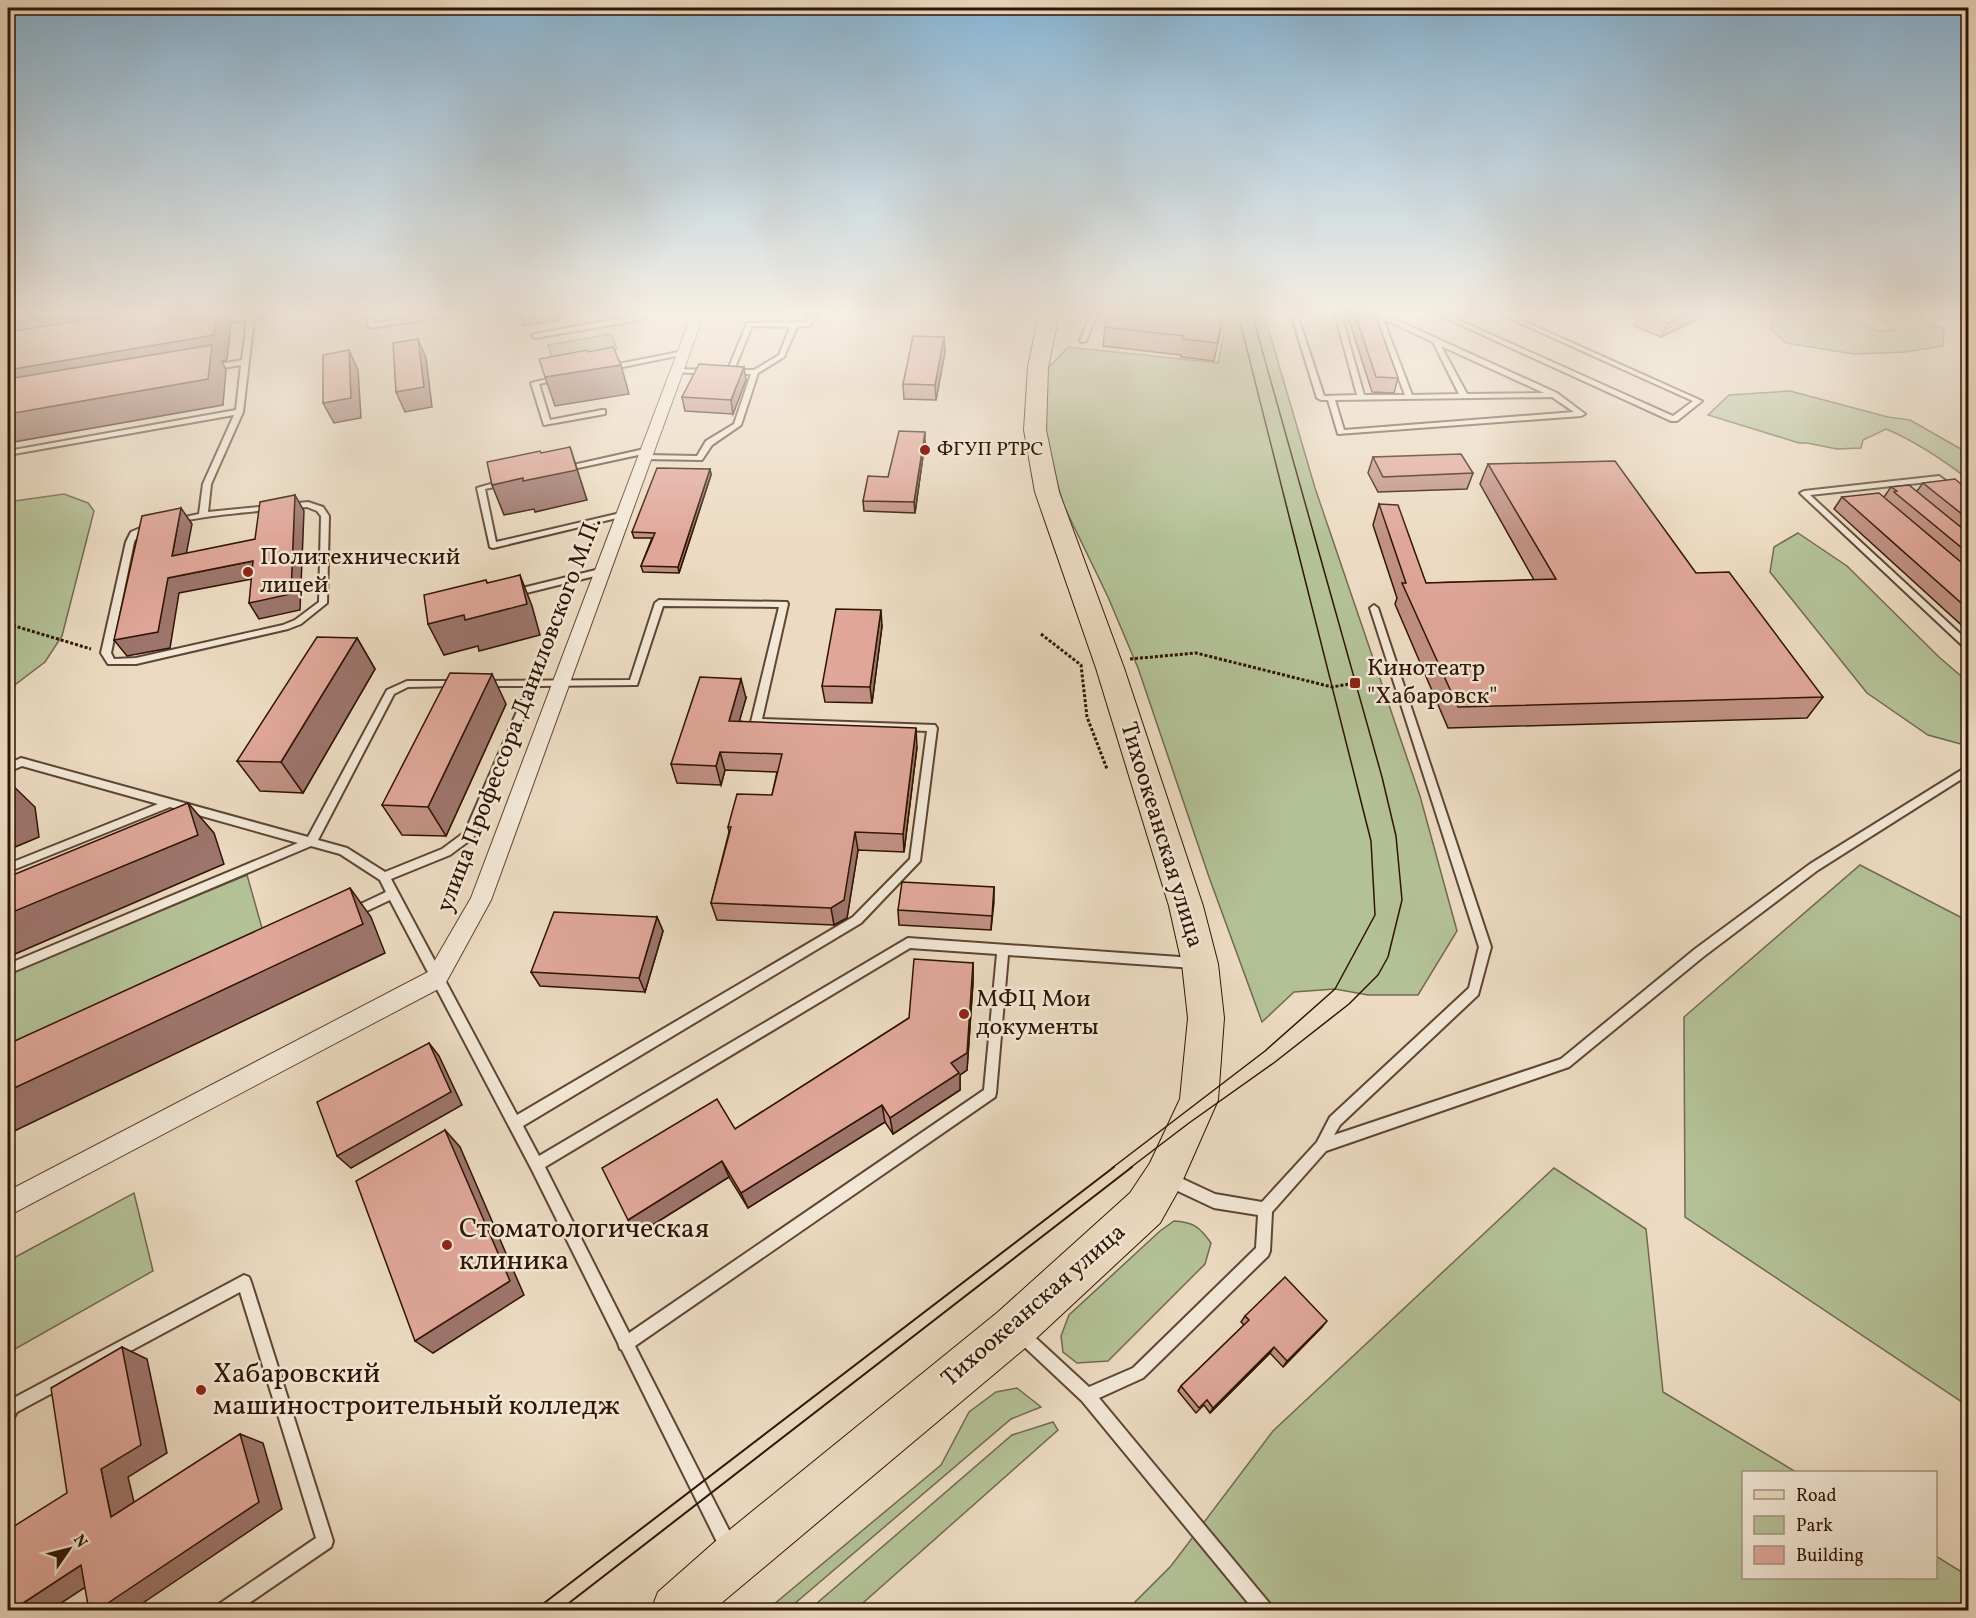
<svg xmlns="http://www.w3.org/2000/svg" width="1976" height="1618" font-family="Vollkorn,serif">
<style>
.green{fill:#b4c197;stroke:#726a4d;stroke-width:1.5}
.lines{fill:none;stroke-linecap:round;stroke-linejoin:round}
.service-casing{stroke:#5e4633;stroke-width:4}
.minor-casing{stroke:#5e4633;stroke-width:2}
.primary-casing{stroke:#2f1403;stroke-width:2}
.path{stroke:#2f1403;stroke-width:3;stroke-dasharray:3 2;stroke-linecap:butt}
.service{fill:#f3e8d7;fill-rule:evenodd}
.minor{fill:#f3e8d7;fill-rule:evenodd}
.primary{fill:#ecdbc2;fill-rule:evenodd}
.tram-far1{stroke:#2f1403;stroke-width:1.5}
.tram{stroke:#2f1403;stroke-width:2}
.wall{fill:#c19084;stroke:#2f1403;stroke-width:1.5}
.shaded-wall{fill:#9d756c;stroke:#2f1403;stroke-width:1.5}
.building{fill:#e0a79a;stroke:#2f1403;stroke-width:1.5}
.poi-dot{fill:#8f2418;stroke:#f3e8d7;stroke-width:2}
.labels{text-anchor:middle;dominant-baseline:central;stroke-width:5;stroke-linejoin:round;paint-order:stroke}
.far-poi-label{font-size:20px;fill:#2f1403;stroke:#f3e8d7;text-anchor:start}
.poi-label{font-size:24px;fill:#2f1403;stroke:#f3e8d7;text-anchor:start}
.street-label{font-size:24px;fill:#2f1403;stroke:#f3e8d7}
.near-poi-label{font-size:28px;fill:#2f1403;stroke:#f3e8d7;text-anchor:start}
</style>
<rect width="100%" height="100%" fill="#ecdbc2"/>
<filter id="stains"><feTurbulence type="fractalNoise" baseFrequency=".00333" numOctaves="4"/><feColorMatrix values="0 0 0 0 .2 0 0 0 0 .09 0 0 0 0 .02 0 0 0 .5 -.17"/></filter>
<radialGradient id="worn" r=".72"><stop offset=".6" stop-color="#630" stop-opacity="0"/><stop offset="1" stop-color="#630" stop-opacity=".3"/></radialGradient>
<g class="green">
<polygon points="1223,314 1264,314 1315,488 1420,796 1457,931 1418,995 1368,995 1335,989 1294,992 1262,1022 1209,877 1138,668 1108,597 1064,506 1047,449 1043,402 1047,369 1068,347 1218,363 1224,332"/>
<polygon points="1773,314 1840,314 1877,331 1895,330 1880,318 1869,314 1920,314 1925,323 1944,329 1943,346 1905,352 1854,354 1786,343 1770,328"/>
<polygon points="611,334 617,349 553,361 548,345"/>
<path d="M1790,391l98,26 22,3 58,33v26c-26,-20 -51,-37 -82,-50l-23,11 -2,8 -24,1 -30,-6h-8l-91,-28 21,-20z"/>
<polygon points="64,494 88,503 94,511 62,636 45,662 8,690 8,502"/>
<polygon points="1798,533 1847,566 1939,657 1968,682 1968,746 1928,735 1867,693 1770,572 1774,547"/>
<polygon points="1860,865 1968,921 1968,1406 1685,1217 1684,1017"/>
<polygon points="247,875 264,935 8,1046 8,974"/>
<polygon points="1554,1168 1646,1229 1663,1392 1796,1472 1744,1472 1744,1578 1936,1578 1936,1556 1968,1576 1968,1610 1127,1610 1171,1566 1273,1431"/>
<polygon points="134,1193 153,1271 8,1353 8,1261"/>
<path d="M1174,1221c19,1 26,6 37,22l-6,21 -97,97 -31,2 -14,-11 -2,-16 8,-21 91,-84z"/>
<polygon points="1017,1388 1041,1407 1011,1419 787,1610 767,1610 941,1465 969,1412 996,1392"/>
<polygon points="1053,1422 1058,1430 855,1610 809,1610 1012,1435"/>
</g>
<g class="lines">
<defs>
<g id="service">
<path d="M248,314h22l-16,4 -11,94 -32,72 -3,28 100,-10 15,5 6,9 -2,87 -26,21 -13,5 -152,35h-28l-7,-11 25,-111 5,-10 16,-7 52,-11 4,-30 31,-69 -226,40v-4l228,-41 5,-45 -31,5 -3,-2 3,-2 32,-6 5,-41 -30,5 -3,-2zM307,507l10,4 4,5 -2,86 -24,18 -12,5 -147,33 -22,1 -3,-6 23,-111c13,-26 142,-32 173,-35z"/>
<polygon points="368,314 374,314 374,323 436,314 451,314 448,316 371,328 368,326"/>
<polygon points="644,314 653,314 640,320 535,338 532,336 535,334"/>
<path d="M811,314h6c-6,13 -6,12 -20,13l-13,30 -26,16 -17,52 -29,20 -10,15 -59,-1 -1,-2 4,-2 51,1 9,-15 28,-17 17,-50h-21l-3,-2 20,-49 60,-1zM752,326l38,1 -11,28 -25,15h-20z"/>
<polygon points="1091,314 1097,314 1086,341 1081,342 1080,341"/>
<path d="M1291,314h6l27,82 33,-1 -22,-81h6l23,81h41l-30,-81h8l174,79 28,21 -4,2 -243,18 -10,-34h-7l-4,-2zM1383,319l50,23 26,52 -47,1zM1441,346l103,47 -77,1zM1552,397l22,15 -230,18 -9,-30z"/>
<polygon points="1437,314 1445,314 1673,416 1693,401 1500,314 1508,314 1702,401 1677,421 1671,421"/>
<polygon points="684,351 686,352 686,354 608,370 605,368 608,366"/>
<polygon points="677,369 708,370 711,372 708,374 675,372 675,370"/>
<polygon points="560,376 564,378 562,379 539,384 550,420 602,410 605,410 605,414 544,425 531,383"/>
<polygon points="649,448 652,448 652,452 564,471 560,469 564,467"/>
<polygon points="1939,476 1968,497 1968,503 1965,503 1937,481 1810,495 1968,641 1968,649 1965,648 1800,493 1804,491"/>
<polygon points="505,480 509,482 508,484 485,489 496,542 625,512 629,514 625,516 493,548 490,547 477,488"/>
<polygon points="604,568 607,569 607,573 514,596 510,593 514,590"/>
<path d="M659,600l128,2 1,2 -26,115 173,6 2,3 -17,133 -59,62 -338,203 16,30 369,-218 286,20 4,1 2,4 -2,4 -4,1 -186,-13 -12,138 -1,4 -360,249 100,196 2,6 -2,6 -6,2 -6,-2 -101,-204 -2,-1 -2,-6 -86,-173 -142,-270 -34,16 -4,2 -4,-2 -2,-3 2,-3 38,-18 -6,-12 -40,-26 -29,-8 -303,128v-10l290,-121 -128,-36 -162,65v-8l150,-60 -136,-38 -14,6v-8l13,-6 287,79 79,-147 20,-9h53l2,2 -5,3 -49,1 -14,7 -76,146 29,8 38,24 57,-23 23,-17 63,-146h-44l-5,-3 2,-2 149,-1 25,-77zM663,606l116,1 -28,115 2,2 174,7 -17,128 -57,58 -336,198 -126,-236 59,-24 23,-17 64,-152 100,-1zM910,948l87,6 -13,136 -355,243 -84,-166z"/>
<polygon points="1374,605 1378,608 1491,947 1478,995 1340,1125 1334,1135 1561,1059 1695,949 1810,864 1968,766 1968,775 1818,870 1703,957 1569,1067 1326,1151 1272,1212 1270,1251 1268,1256 1143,1378 1099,1398 1270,1604 1272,1610 1254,1610 1082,1401 1016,1339 1014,1334 1016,1329 1021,1327 1026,1329 1089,1387 1133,1368 1256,1248 1258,1215 1214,1208 1165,1185 1163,1180 1165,1175 1170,1173 1215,1194 1262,1202 1317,1142 1330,1117 1469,988 1479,947 1370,608"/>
<polygon points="244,1275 249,1277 251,1282 333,1541 331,1547 239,1610 217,1610 219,1604 316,1538 240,1292 17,1412 13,1419 8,1422 8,1401"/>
</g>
<polygon id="minor" points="692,314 704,314 491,900 444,986 8,1216 8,1191 428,972 471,898"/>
<polygon id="primary" points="1039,314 1059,314 1048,367 1046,430 1059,492 1124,668 1203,906 1218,964 1224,1018 1218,1100 1178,1191 1160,1223 1030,1344 713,1610 651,1610 658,1592 717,1540 998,1312 1130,1193 1150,1163 1180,1099 1188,1018 1182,964 1169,906 1096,668 1035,492 1024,430 1028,367"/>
</defs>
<use href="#service" class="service-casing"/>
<use href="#minor" class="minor-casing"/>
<use href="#primary" class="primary-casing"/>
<g class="path">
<polyline points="8,624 91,649"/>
<polyline points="1041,634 1081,665 1087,717 1107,769"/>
<polyline points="1130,659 1196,653 1332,687 1355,683"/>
</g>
<use href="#service" class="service"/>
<use href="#minor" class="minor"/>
<use href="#primary" class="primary"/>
<g class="tram-far1">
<polyline points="1112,1168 1265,1051 1335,989 1375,915 1371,841 1238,314"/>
<polyline points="1130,1168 1189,1123 1275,1062 1349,1004 1378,975 1388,957 1402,900 1396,836 1382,777 1252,314"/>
</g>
<g class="tram">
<polyline points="535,1610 1114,1167"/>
<polyline points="560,1610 1132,1167"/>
</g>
</g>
<g class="wall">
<polygon points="1347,314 1375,314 1398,378 1394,393 1372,392"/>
<polygon points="1640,314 1708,314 1661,337 1634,326"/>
<polygon points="1105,327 1221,329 1214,361 1181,357 1181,355 1103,346"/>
<polygon points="944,337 945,352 936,400 904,399 903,384"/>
<polygon points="746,380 733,414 685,411 682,397"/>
<polygon points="925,442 915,513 864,511 863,501"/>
<polygon points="1373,457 1473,473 1467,489 1378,492 1368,473"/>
<polygon points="1488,464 1696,573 1823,697 1807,718 1448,728 1395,604 1397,598 1373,525 1379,504 1426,583 1534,580 1480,484"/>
<polygon points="710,469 711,475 679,573 643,572 641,566 652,538 634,538 632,532"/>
<polygon points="1923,483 1968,490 1968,631 1834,509 1842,497 1884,497 1891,487 1917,491"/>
<polygon points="882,626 872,703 825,702 822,686"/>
<polygon points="357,638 375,669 303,793 260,791 237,761"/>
<polygon points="746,698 739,721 917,747 904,852 858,850 847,918 834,925 717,920 711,903 729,832 728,827 772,795 777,772 725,770 721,785 677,783 671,764"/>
<polygon points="506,704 446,836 402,835 382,805"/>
<polygon points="994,887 991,930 899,925 898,910"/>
<polygon points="657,917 663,931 645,992 540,986 531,972"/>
<polygon points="973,963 973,982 967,1070 960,1075 960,1090 893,1134 885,1122 748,1208 729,1177 638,1234 735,1129 909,1018"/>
<polygon points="1245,1316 1322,1327 1283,1367 1270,1353 1210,1413 1204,1405 1196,1413 1178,1391 1181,1386 1244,1325 1241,1322"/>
</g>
<g class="shaded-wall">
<polygon points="66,314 233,314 227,315 231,324 227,360 222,361 226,370 223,405 8,443 8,323"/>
<polygon points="395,314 408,314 396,316"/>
<polygon points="519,314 558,314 560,320 523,326"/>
<polygon points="1686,314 1708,314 1661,337 1668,323"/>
<polygon points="944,337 945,352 936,400 935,385"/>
<polygon points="418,339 426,358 432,407 405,412 396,392"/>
<polygon points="349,350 358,370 361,418 334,423 323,403"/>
<polygon points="621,365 629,394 555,406 545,377"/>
<polygon points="744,367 746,380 733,414 731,400"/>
<polygon points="925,432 925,442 915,513 914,502"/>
<polygon points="570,447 587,500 535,512 534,509 504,515 492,485"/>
<polygon points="710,469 711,475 679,573 678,567"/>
<polygon points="295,495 304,511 300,610 259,619 249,603"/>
<polygon points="181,508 192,524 183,571 172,556"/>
<polygon points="253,561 263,577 179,593 170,648 127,656 114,640 168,578"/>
<polygon points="520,575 532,606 540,635 479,651 478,646 444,655 428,624 487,583 486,580 500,611"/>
<polygon points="881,610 882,626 872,703 870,687"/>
<polygon points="357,638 375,669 303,793 281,762"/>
<polygon points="492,674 506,704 446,836 428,807"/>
<polygon points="741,679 746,698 734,740 729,721"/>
<polygon points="916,728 917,747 904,852 903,834"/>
<polygon points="720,752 725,770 721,785 716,766"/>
<polygon points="8,781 35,807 39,837 8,850"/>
<polygon points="188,803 214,833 224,864 8,957 8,914"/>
<polygon points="855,832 858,850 847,918 834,925 831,908"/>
<polygon points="994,887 994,902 991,930 992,916"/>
<polygon points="350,888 371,917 385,953 8,1134 8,1091"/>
<polygon points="657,917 663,931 645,992 639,978"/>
<polygon points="973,963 973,982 967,1070 960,1075 960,1090 893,1134 890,1118 951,1063"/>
<polygon points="429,1043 439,1056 462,1105 351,1168 337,1156"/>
<polygon points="882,1105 885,1122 748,1208 741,1193"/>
<polygon points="445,1130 460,1147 524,1295 433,1353 415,1341"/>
<polygon points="722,1161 729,1177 638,1234 628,1220"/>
<polygon points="1327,1321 1322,1327 1283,1367 1287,1361"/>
<polygon points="122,1347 147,1359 167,1453 128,1477 139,1523 111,1517 101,1469"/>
<polygon points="1274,1347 1270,1353 1210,1413 1213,1408"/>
<polygon points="240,1434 263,1443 282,1509 131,1611 96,1611"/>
<polygon points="81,1565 110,1571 49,1611 11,1611"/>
</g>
<g class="building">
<polygon points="8,314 66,314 8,323"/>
<polygon points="123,314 216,314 214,335 8,370 8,332"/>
<polygon points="1109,314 1223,314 1217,343 1183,339 1184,336 1105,327"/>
<polygon points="1355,314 1375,314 1398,378 1376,377"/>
<polygon points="1648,314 1686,314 1668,323"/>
<polygon points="913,336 944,337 935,385 903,384"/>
<polygon points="418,339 424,387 396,392 393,343"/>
<polygon points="212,345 208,379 8,414 8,379"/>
<polygon points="613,347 621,365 545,377 539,359 587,350 588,352"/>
<polygon points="349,350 351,398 323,403 323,355"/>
<polygon points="699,364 744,367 731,400 682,397"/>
<polygon points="899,431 925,432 914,502 863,501 868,476 888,477"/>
<polygon points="570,447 577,470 523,481 523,478 492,485 487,462 540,451 541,453"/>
<polygon points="1461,454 1473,473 1383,477 1373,457"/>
<polygon points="1615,461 1696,573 1729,572 1823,697 1458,707 1402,583 1406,583 1379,504 1398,505 1426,583 1556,579 1488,464"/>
<polygon points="657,468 710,469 678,567 641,566 655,533 632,532"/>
<polygon points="1955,479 1968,490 1968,519 1923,483"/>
<polygon points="1909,485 1968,533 1968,553 1894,492 1897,491 1891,487"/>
<polygon points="1879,493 1968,568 1968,609 1842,497"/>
<polygon points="295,495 291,594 249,603 253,561 168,578 158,632 114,640 142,516 181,508 172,556 255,539 260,502"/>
<polygon points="520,575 527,604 465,620 464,615 428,624 424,595 486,580 487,583"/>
<polygon points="836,609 881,610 870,687 822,686"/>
<polygon points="317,637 357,638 281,762 237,761"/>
<polygon points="450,673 492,674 428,807 382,805"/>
<polygon points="700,677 741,679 729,721 916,728 903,834 855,832 844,900 831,908 711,903 731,827 728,827 737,794 772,795 782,754 720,752 716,766 671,764"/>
<polygon points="188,803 198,835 8,914 8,877"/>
<polygon points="902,882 994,887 992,916 898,910"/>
<polygon points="350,888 363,924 8,1091 8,1044"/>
<polygon points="554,912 657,917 639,978 531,972"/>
<polygon points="914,959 973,963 967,1053 951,1063 959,1073 890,1118 882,1105 741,1193 722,1161 628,1220 602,1168 717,1099 735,1129 909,1018"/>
<polygon points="429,1043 451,1092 337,1156 317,1102"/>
<polygon points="445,1130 510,1281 415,1341 356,1181"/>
<polygon points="1285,1277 1327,1321 1287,1361 1274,1347 1213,1408 1207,1400 1199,1408 1181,1386 1249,1320 1245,1316"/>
<polygon points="122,1347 141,1445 101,1469 111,1517 240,1434 259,1502 96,1611 89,1611 81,1565 11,1611 8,1611 8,1530 67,1493 51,1388"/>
</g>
<linearGradient id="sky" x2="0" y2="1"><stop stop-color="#89b6d6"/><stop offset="0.58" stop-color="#f6efe4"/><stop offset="1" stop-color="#f6efe4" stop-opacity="0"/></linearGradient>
<rect width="1976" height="540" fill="url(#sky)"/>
<g class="poi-dot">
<circle cx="925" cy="450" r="6"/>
<circle cx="248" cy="572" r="6"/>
<rect x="1349" y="677" width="12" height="12" rx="3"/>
<circle cx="964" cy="1014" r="6"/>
<circle cx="447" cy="1245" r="6"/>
<circle cx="201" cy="1390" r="6"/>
</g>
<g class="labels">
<g class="far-poi-label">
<text x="937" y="450">ФГУП РТРС</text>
</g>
<g class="poi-label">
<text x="260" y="558">Политехнический<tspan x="260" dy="28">лицей</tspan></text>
<text x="1367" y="669">Кинотеатр<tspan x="1367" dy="28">"Хабаровск"</tspan></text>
<text x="976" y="1000">МФЦ Мои<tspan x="976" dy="28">документы</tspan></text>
</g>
<g class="street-label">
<text transform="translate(520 715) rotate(-69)">улица Профессора Даниловского М.П.</text>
<text transform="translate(1161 835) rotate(73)">Тихоокеанская улица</text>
<text transform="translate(1034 1306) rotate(-41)">Тихоокеанская улица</text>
</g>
<g class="near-poi-label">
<text x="459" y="1229">Стоматологическая<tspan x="459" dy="32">клиника</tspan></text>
<text x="213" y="1374">Хабаровский<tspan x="213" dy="32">машиностроительный колледж</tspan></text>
</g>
</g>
<rect width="1976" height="1618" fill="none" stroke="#ecdbc2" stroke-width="30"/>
<rect x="9" y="9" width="1958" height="1600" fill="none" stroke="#2f1403" stroke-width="3"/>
<rect x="15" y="15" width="1946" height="1588" fill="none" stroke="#2f1403" stroke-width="1.5"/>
<rect x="1742" y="1471" width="195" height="108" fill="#f3e8d7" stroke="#a59382" stroke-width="1.5"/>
<rect x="1754" y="1490" width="30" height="9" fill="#ecdbc2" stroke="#a59382" stroke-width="1.5"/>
<text x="1796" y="1501" font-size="18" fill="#2f1403">Road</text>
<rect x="1754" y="1516" width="30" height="18" fill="#b4c197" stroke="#a59382" stroke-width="1.5"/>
<text x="1796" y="1531" font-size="18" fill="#2f1403">Park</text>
<rect x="1754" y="1546" width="30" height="18" fill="#e0a79a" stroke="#a59382" stroke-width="1.5"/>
<text x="1796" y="1561" font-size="18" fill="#2f1403">Building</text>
<g transform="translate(69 1549) rotate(55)" stroke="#f3e8d7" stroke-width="4.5" paint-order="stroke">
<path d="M0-4.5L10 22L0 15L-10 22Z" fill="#2f1403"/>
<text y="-9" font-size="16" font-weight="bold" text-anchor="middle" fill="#2f1403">N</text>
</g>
<rect width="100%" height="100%" filter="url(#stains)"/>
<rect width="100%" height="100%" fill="url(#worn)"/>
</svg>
